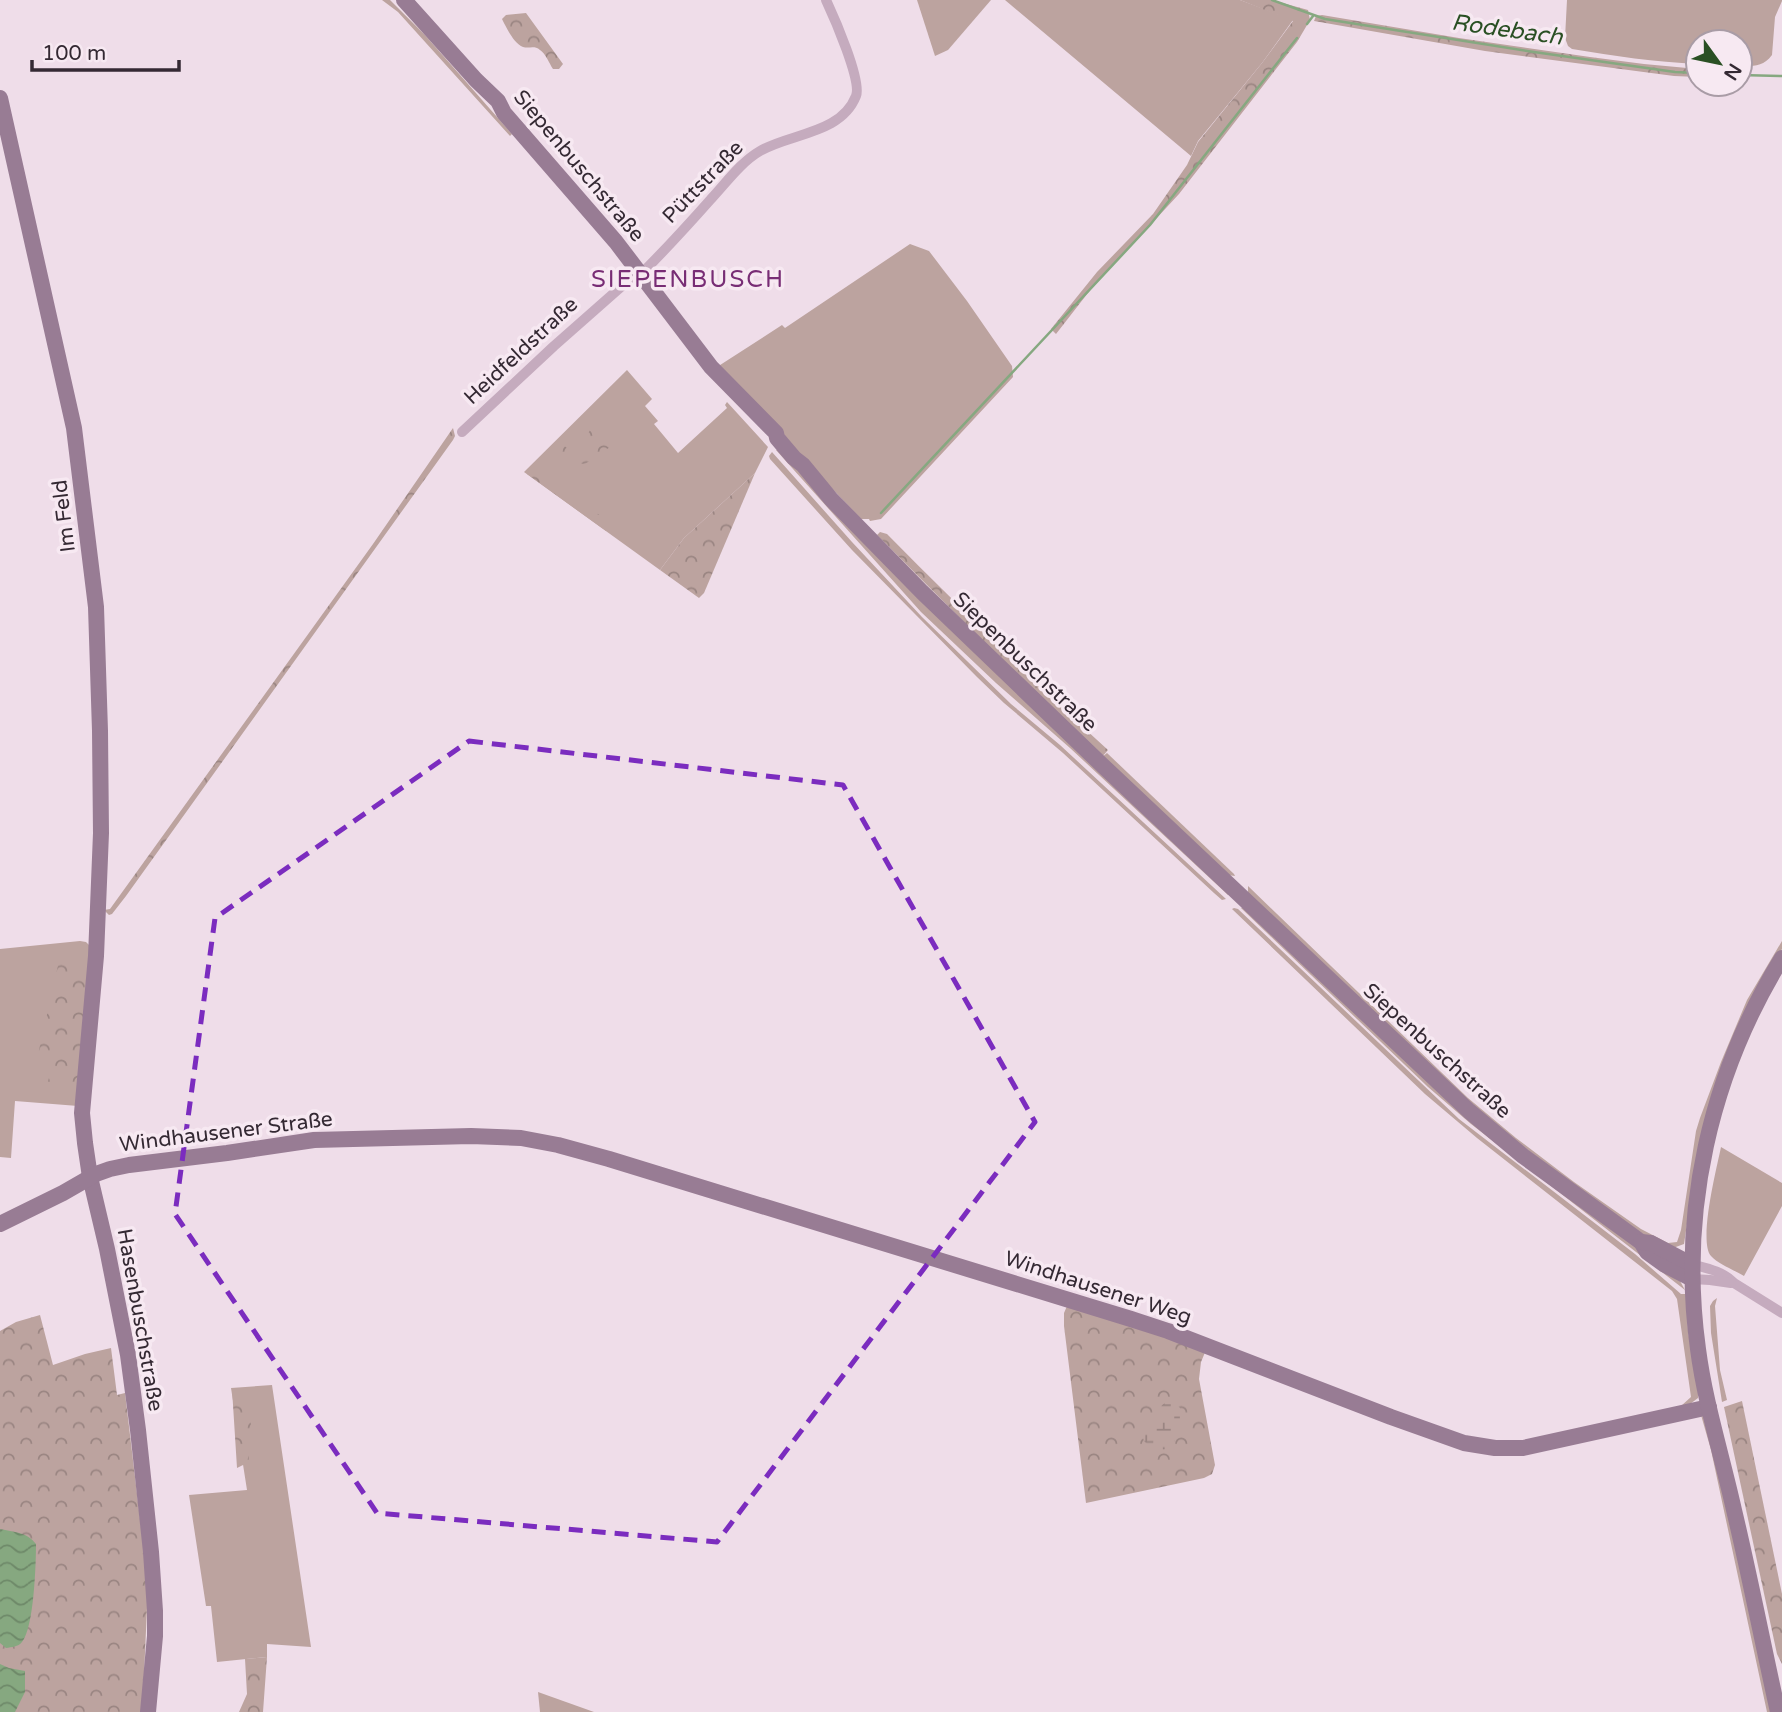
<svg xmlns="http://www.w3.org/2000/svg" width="1782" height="1712" font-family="'Varela Round',sans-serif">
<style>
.green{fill:#bca39f}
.forest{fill:url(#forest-crowns)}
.wetland{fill:url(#wetland-marsh)}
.water{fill:url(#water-waves)}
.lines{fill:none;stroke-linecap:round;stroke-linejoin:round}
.stream{stroke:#86a880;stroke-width:2.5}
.street{stroke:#c5abbe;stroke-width:10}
.secondary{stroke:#987c94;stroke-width:16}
.marked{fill:none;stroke:#7b2cbf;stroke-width:5;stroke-dasharray:14 9;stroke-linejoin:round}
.labels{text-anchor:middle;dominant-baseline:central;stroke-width:7;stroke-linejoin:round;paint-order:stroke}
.street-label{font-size:21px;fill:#342933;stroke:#f7e9f2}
.water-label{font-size:23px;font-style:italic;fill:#2a5024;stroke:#f7e9f2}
.quarter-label{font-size:24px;letter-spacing:2px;fill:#782d75;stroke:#f7e9f2}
</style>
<defs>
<pattern id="forest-crowns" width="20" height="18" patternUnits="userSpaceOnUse" patternTransform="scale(1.75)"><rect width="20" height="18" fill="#bca39f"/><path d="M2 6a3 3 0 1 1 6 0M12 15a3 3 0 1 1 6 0" fill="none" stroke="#9a8582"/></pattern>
<pattern id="wetland-marsh" width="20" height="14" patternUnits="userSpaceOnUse" patternTransform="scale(1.75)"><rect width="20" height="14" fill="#bca39f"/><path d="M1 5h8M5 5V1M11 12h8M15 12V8" fill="none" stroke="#9a8582"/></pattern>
<pattern id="water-waves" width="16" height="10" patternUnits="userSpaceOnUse" patternTransform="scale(1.75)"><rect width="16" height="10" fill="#86a880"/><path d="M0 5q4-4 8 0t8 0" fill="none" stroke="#6e8969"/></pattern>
</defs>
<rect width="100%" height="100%" fill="#efdde9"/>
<g class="green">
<polygon points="382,0 390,0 424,34 512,134 510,136 398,12"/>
<polygon points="917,0 991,0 948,50 935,56"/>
<polygon points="1005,0 1240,0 1293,20 1262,63 1198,141 1191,156"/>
<path d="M1567,0h215v1l-7,16 -3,38c-9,12 -18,11 -32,11v-24h-42v22c-43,-2 -84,-8 -126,-15l-4,-3 -3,-8z"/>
<polygon points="910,244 929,251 967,301 1012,366 1013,377 881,519 870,521 869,519 861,519 717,367 782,325 785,328"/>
<polygon points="627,370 652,399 645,406 658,421 654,424 678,453 727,408 725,405 727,402 768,447 755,473 684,538 660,570 524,472"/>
<polygon points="776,450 779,450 1229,892 1228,895 1070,748 996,683 921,612"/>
<polygon points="772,452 852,542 922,617 1011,704 1060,745 1226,899 1222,900 1214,893 1063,753 1004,703 977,677 852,550 770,459 769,456"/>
<polygon points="1107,753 1234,874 1235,876 1228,875 1102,757"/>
<polygon points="1248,886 1468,1098 1516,1138 1574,1182 1641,1229 1668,1243 1677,1242 1681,1230 1696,1131 1700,1118 1721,1062 1747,1000 1782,941 1782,949 1764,978 1699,1143 1684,1244 1673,1248 1662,1245 1629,1226 1477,1112 1248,893"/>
<polygon points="1244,907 1301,960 1680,1281 1685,1290 1471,1124 1428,1087 1241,908"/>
<polygon points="1234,908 1238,909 1459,1119 1635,1254 1681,1294 1686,1294 1688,1331 1698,1391 1698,1398 1686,1407 1681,1406 1691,1397 1677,1299 1672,1291 1477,1138 1425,1094 1232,909"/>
<polygon points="80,941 86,942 90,946 78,1106 15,1101 11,1158 0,1157 0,949"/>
<path d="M1721,1147l61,36v23l-38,70c-10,-6 -26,-12 -33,-20 -13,-15 6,-89 10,-109z"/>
<polygon points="1717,1298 1715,1306 1720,1370 1727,1400 1722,1402 1711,1333 1710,1306 1713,1301"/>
<polygon points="272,1385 311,1647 267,1644 267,1657 217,1662 211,1606 206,1606 189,1495 247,1490 231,1388"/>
<polygon points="1701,1415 1707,1420 1773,1712 1767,1712 1711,1450"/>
<polygon points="538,1692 594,1712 540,1712"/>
</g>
<g class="forest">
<polygon points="1240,0 1272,0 1308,10 1310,20 1297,42 1179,194 1091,289 1056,334 1051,329 1097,272 1153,214 1187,165 1198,142 1262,63 1293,21"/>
<path d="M526,13l37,51 -4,5h-6c-4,-6 -7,-15 -13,-19 -6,-5 -11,-1 -17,-3 -9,-3 -17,-20 -21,-28l4,-4z"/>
<polygon points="1322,15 1459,38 1590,57 1644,64 1698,69 1698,77 1674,76 1485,51 1314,21 1316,16"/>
<path d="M589,415h6c5,12 -7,19 14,22l4,8 -28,19 -27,-4 -2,-9 1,-3 6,-3c6,3 6,10 13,12l6,-3 1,-3 -7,-7c1,-8 9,-7 13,-12l2,-4 -4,-6z"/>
<polygon points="453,428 455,436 453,440 126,896 112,914 109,915 104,910 110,909 373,544"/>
<polygon points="532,469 536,469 605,519 608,524 606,531 527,474"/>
<polygon points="755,473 704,593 699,598 660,570 684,538"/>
<path d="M880,532l7,2c47,48 95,94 143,141 26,25 51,51 78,75l-6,7 -48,-45 -177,-177z"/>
<polygon points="67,954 75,957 91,971 80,1082 75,1082 72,1088 52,1091 47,1085 52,1067 48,1062 37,1059 59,961"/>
<polygon points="1067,1306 1206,1350 1201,1362 1199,1379 1215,1465 1212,1474 1204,1478 1086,1503 1064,1326 1064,1313"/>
<polygon points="40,1315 53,1365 85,1354 111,1348 117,1395 125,1393 148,1586 143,1697 141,1712 0,1712 0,1331 16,1322"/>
<polygon points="232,1389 241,1393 248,1410 251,1424 247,1439 249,1462 237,1468"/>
<polygon points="1742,1401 1782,1594 1782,1664 1777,1654 1724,1407"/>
<polygon points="267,1657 263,1712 239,1712 247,1694 245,1659"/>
</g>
<path class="wetland" d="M1172,1399l8,9c0,16 0,30 -12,41l-15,1 -9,-9 -1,-3 5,-12 10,-11 4,-10z"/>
<g class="water">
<path d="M0,1529c14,3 27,3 36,15 0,20 -2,84 -14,98 -4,5 -10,5 -16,6l-6,-5z"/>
<polygon points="0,1664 9,1668 25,1671 25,1692 15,1712 0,1712"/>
</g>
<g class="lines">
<g class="stream">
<polyline points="1272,0 1325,19 1534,52 1675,72 1698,73"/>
<polyline points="1307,24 1313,16"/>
<polyline points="1740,75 1782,76"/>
<polyline points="881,513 1150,225 1297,38"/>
</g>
<g class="street">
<path d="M641,274c24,-24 47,-49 70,-75 15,-16 30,-37 49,-48 31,-18 81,-17 96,-55 6,-15 -22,-79 -30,-96"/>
<polyline points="462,432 554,346 639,271"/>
<path d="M1691,1264c15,4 32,7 43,19l48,30"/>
<polyline points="1692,1279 1710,1280 1731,1283"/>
</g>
<g class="secondary">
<polyline points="404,0 476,80 498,101 504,113 616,242 711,367 776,433 777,438 794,458 803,465 831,499 922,592 1101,764 1469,1111 1523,1156 1641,1242 1647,1252 1665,1265 1692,1279"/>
<polyline points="0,98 74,428 96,607 100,731 101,833 96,956 82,1113 85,1143 90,1177 107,1249 128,1355 138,1430 151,1552 155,1611 155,1636 148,1712"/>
<polyline points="0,1224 63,1193 96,1174 110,1169 129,1165 227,1153 314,1140 471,1136 521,1138 558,1145 609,1159 1131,1319 1168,1331 1391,1417 1464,1443 1495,1448 1523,1448 1709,1407"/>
<polyline points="1641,1242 1651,1243 1691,1264"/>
<path d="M1778,1712c-15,-67 -28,-135 -44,-202 -12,-54 -29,-107 -36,-161 -19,-137 12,-274 84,-391"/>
</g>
</g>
<path class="marked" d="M469,741l374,44 192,337 -318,420 -340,-29 -202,-299 40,-296z"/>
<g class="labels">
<g class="street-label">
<text transform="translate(579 166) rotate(50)">Siepenbuschstraße</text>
<text transform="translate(703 182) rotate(-46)">Püttstraße</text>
<text transform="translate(521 351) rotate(-43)">Heidfeldstraße</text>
<text transform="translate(64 516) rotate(-97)">Im Feld</text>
<text transform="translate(1025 662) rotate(44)">Siepenbuschstraße</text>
<text transform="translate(1437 1051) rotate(42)">Siepenbuschstraße</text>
<text transform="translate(226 1132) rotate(-7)">Windhausener Straße</text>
<text transform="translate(1098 1288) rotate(18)">Windhausener Weg</text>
<text transform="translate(140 1320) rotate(80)">Hasenbuschstraße</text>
</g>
<g class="water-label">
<text transform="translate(1507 30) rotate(8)">Rodebach</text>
</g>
<g class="quarter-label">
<text x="688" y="279">SIEPENBUSCH</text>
</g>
</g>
<g transform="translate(1719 63) rotate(123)"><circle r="33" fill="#f7e9f2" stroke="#a99ca6" stroke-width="2"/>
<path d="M0-5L12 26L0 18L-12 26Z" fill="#2a5024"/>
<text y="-10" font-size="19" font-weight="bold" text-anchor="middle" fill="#342933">N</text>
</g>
<path d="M32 60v10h147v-10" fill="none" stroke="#342933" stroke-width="3.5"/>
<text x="42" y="60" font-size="21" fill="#342933" stroke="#f7e9f2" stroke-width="5" paint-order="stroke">100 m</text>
</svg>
